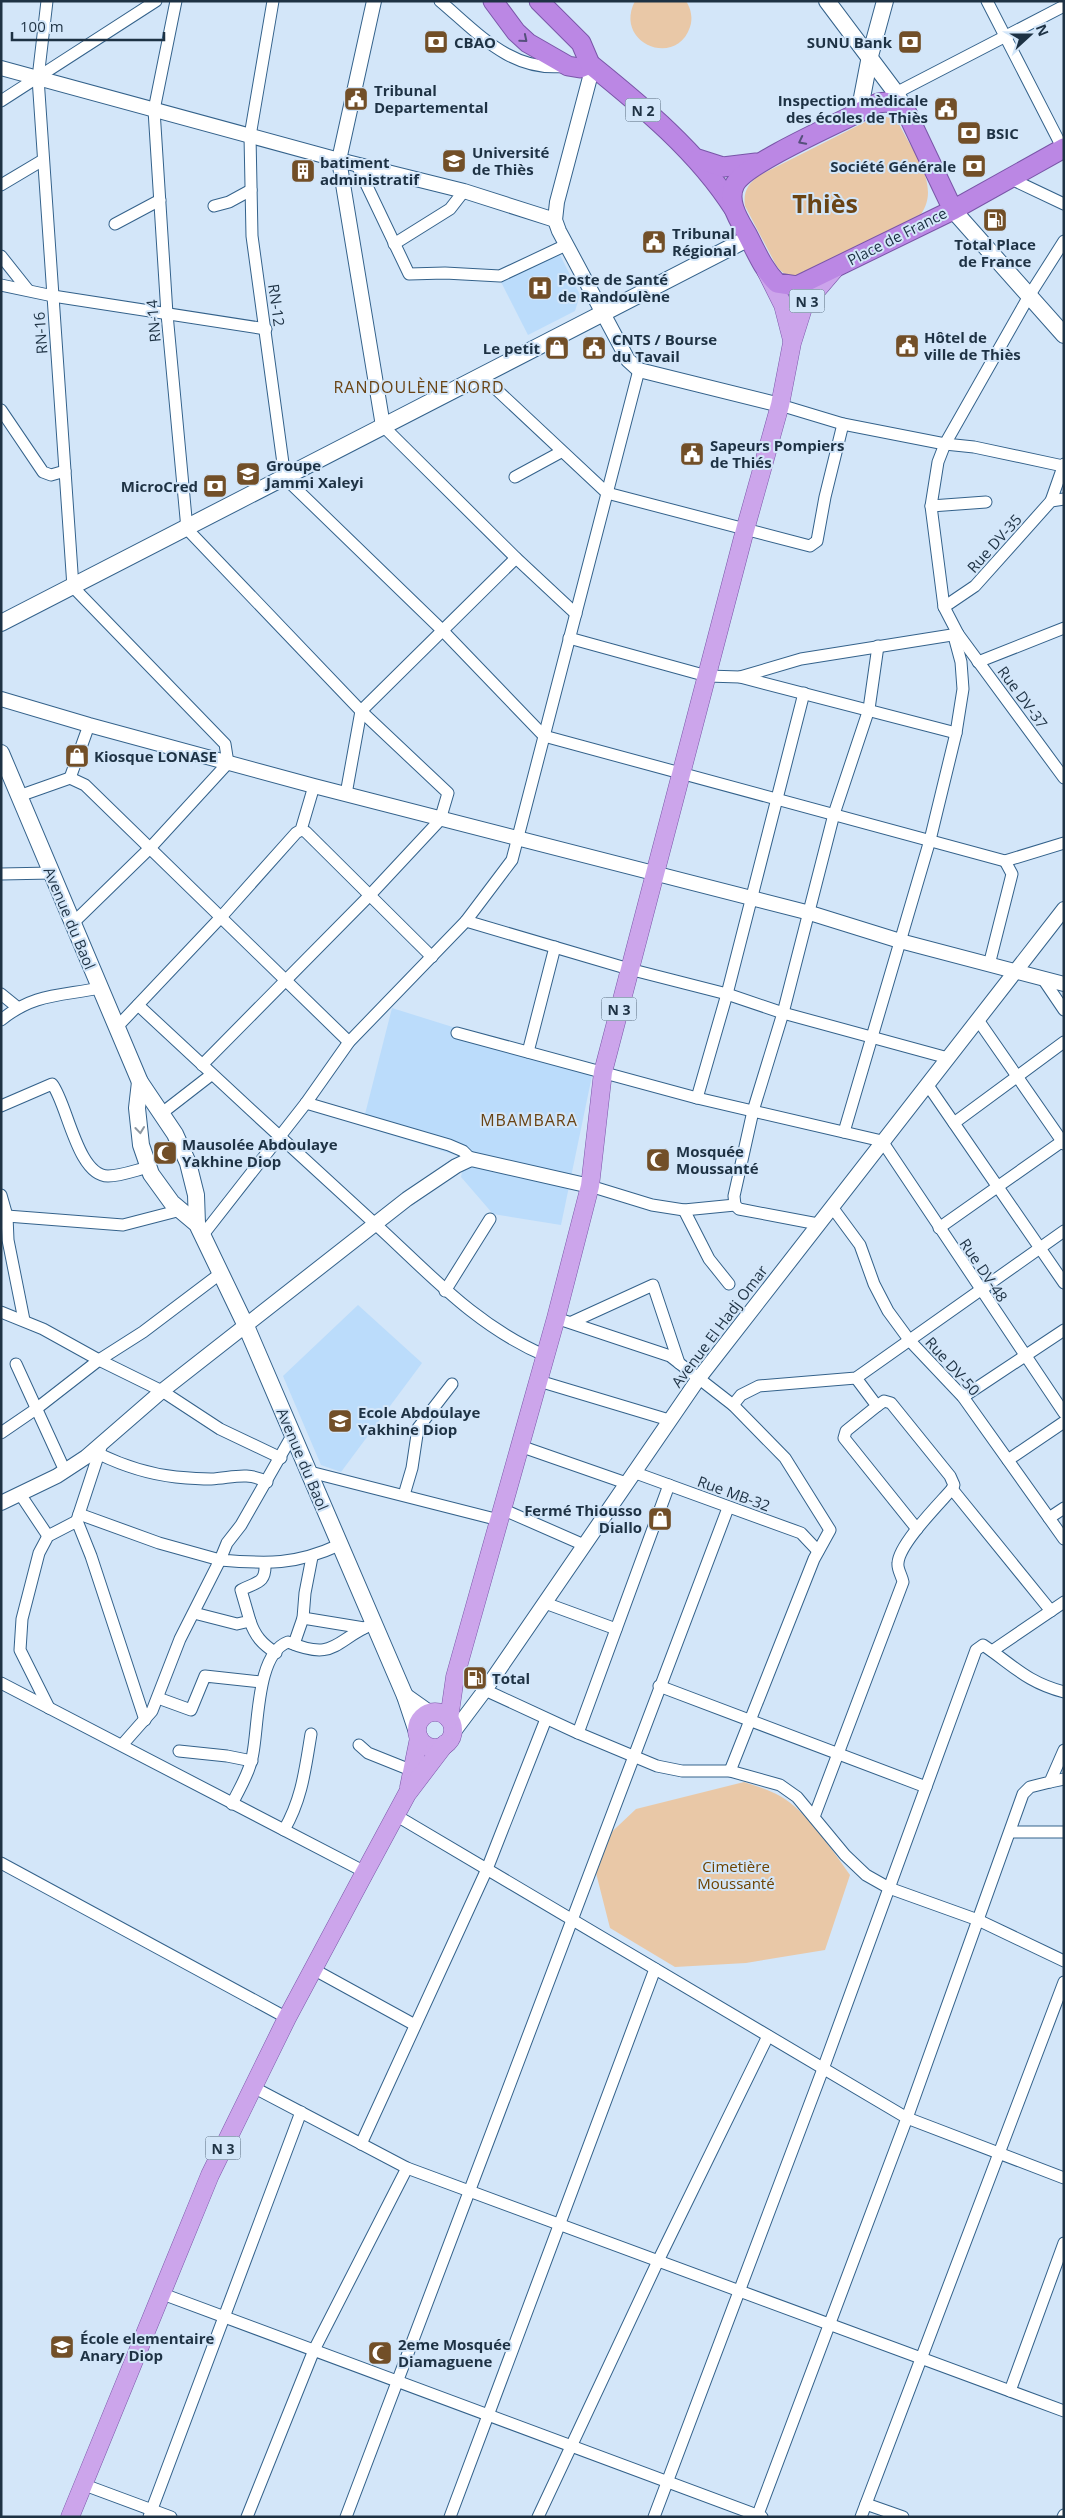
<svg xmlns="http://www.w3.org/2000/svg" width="1065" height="2518" font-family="'Open Sans',sans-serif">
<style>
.built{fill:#bbdcfb}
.green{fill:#e9c8a7}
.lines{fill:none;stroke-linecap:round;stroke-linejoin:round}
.minor-casing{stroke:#34628b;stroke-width:13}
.tertiary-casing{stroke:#34628b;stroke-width:16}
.secondary-casing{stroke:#34628b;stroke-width:18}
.primary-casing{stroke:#7956a8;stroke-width:19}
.trunk-casing{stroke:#7956a8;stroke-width:21}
.minor{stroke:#fff;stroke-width:11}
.tertiary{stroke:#fff;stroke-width:14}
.secondary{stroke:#fff;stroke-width:16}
.primary{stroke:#cca5eb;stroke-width:18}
.trunk{stroke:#bb87e4;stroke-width:19}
.oneway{stroke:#55507c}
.oneway2{stroke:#8e98a2}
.labels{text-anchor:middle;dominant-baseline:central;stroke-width:4;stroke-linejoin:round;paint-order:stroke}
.shield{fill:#d3e6f9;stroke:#54687a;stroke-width:1}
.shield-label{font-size:14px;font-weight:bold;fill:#1e3244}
.poi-label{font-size:15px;font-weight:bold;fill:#1e3244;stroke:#d3e6f9;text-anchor:start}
.street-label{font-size:15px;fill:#1e3244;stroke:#d3e6f9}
.park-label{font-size:15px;fill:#6e4200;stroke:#d3e6f9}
.neighbourhood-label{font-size:16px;letter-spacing:1px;fill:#694314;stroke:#d3e6f9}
.town-label{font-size:25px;font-weight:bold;fill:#694314;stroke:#d3e6f9}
</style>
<rect width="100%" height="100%" fill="#d3e6f9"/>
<g class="built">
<polygon points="559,253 580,295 575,311 528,335 500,280"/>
<polygon points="392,1008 593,1071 561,1225 493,1214 461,1177 465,1158 362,1126"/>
<polygon points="358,1305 422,1363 341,1472 321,1465 283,1376"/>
</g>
<g class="green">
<path d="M635,1h51c5,8 7,17 4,26 -14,42 -77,16 -55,-26z"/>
<path d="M879,115l15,4 6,7c13,26 41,60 21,88l-120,62c-12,1 -18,-1 -25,-11l-31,-59c-2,-15 3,-21 13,-30z"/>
<path d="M744,1782c12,4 25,8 36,14 26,14 53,55 70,79l-25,75 -79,13 -71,4 -65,-39 -14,-55 4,-30 36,-34z"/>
</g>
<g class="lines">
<defs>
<g id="minor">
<polyline points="47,1 38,78 73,587 225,744 228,763 151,847 73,923"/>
<polyline points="176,1 154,110 167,314 187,529 361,711 448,793 440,820 370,895 202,1065"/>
<polyline points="273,1 250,136 252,236 285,478 443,631 544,736 1005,861 1064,843"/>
<path d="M440,1c39,33 72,72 126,65"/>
<polyline points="987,1 1063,149"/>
<polyline points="890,96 1064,6"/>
<polyline points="1,101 156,1"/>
<polyline points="357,165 409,274 445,273 500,276 566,245"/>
<polyline points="1009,178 1064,204"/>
<polyline points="1,185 43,160"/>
<polyline points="214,206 229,202 251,190"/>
<polyline points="115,224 160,200"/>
<polyline points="1064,241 1029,296 945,444 938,462 931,506 944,607 958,634 1064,778"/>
<polyline points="394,244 450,209 464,191"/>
<polyline points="1,256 28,290"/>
<polyline points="1,285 53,296 266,329"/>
<polyline points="482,376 607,493 810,546 817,541 825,497 843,424"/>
<polyline points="780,405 843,424 945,444 974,447 1063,466"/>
<polyline points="1,410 43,472 51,475 65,471"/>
<polyline points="383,426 516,558 576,614"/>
<polyline points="515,477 561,452"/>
<polyline points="1051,501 1064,464"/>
<polyline points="931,506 986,502"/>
<polyline points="944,607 975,586 1051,501 1064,499"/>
<polyline points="569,638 707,676 740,677 956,733"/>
<polyline points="978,662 1064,628"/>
<polyline points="740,677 801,659 958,634"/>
<polyline points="70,778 89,725"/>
<polyline points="346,794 361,711 516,558"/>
<polyline points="19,796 70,778 85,785 349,1042"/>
<polyline points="301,830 306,832 432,957"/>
<polyline points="1,874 52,873"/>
<polyline points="466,921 629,969 727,994 783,1013 948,1058"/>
<polyline points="989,965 1012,874 1005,861"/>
<polyline points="1043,979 1064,1010"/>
<polyline points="1,994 17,1007"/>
<path d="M138,1005c78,73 156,145 235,217 55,50 102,104 173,134"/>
<path d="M1,1020c33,-27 60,-24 99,-32"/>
<polyline points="978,1020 1064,1144"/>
<polyline points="117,1027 222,916 296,833 301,830 314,786"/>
<polyline points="457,1033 697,1098 882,1141 1064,1413"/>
<polyline points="528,1052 555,947"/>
<polyline points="927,1084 1064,1283"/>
<polyline points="697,1098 727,994 804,693"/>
<polyline points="306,1103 449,1145 463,1151 471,1159"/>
<path d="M1,1106l51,-22c15,18 25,92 56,92 13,0 28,-6 41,-9"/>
<polyline points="162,1113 211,1075"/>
<polyline points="954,1123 1064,1042"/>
<polyline points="844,1132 930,840 956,733 963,689 961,662 954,636"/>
<polyline points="590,1186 652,1205 684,1210 735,1205"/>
<polyline points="1,1195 7,1216 8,1240 24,1320"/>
<polyline points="832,1207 860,1245 874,1284 888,1311 910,1341 963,1397 1064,1539"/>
<polyline points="684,1210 709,1259 729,1284"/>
<polyline points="7,1216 123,1225 181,1210"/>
<polyline points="818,1224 739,1209 735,1205 734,1196 753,1111 783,1013 834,814 869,709 878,646"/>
<polyline points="939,1228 1064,1140"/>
<polyline points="202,1236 306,1103 349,1042 466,921 512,860 639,370"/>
<polyline points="445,1291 490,1219"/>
<polyline points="1,1312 43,1329 99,1360 162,1391 220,1429 281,1458"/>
<polyline points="556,1318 670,1356 733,1405 741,1395 759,1386 856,1378 1064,1231"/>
<polyline points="572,1322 653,1285 679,1363"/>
<polyline points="16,1364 65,1471"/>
<polyline points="856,1378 877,1406 846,1431 844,1438 917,1529"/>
<polyline points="539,1381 669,1420"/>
<polyline points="963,1397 1064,1330"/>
<polyline points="877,1406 884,1401 891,1403 950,1476 954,1485 952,1489"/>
<polyline points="1,1433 36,1409 99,1360 143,1332 221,1273"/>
<path d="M293,1434l-52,91 -14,18 -7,17c47,4 76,5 119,-15"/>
<polyline points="520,1446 626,1483"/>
<path d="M99,1454c25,12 49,20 77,23 11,1 23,2 35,2 21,-1 36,-8 56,3"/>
<polyline points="1008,1460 1064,1422"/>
<polyline points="310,1472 499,1520"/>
<polyline points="633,1472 801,1533 818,1551"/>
<polyline points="20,1494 48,1536"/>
<polyline points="404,1495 412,1468 418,1428 452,1384"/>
<polyline points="502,1509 584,1545"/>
<polyline points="79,1514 159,1543 220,1560 180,1639 152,1711 122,1745"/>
<polyline points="1049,1518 1064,1508"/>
<polyline points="77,1520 101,1447"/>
<polyline points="545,1603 616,1629"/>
<path d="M194,1613l43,11 13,-3 -9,-31c15,-8 25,-6 24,-26"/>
<polyline points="303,1618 364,1628"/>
<path d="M250,1621c5,15 12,23 26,32"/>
<polyline points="294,1644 303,1618 305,1593 312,1557"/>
<polyline points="992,1651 1064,1602"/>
<polyline points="1,1683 365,1872"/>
<polyline points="659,1686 926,1787"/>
<polyline points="485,1690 578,1733 657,1766 682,1771 730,1771 780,1785 797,1797 845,1855 866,1875 889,1888 978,1920 1064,1961"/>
<polyline points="158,1698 191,1710 205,1676 261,1682"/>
<polyline points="49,1708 20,1650 22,1619 39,1553 48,1536 77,1521 91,1556 145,1720"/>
<polyline points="578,1733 669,1485"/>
<polyline points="359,1745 368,1753 413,1771"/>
<polyline points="179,1751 227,1756 252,1761"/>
<polyline points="730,1771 814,1559 830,1530 785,1458 733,1405"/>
<polyline points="1050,1782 1064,1779"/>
<path d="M232,1804c7,-15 17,-30 20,-46 7,-28 3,-104 36,-116 48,20 46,-2 85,-18"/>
<polyline points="397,1816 907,2118 1064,2178"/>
<path d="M814,1817l89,-235c-1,-6 -6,-13 -5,-19 1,-19 41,-59 54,-74l99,122"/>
<path d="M284,1830c18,-31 21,-60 27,-96"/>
<polyline points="1011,1832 1064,1832"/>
<polyline points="1,1863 287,2018"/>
<polyline points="313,1969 415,2025"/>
<polyline points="253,2087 407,2168 1064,2411"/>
<polyline points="361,2144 487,1869 546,1719"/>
<polyline points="160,2293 762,2517"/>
<polyline points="1010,2391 1064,2243"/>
<polyline points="82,2484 171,2517"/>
<polyline points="866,2504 903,2517"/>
<polyline points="149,2517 301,2112"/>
<polyline points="247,2517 314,2350 407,2168"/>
<polyline points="346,2517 728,1508"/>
<polyline points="450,2517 655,1969"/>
<polyline points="538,2517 658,2261 768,2036"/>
<path d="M654,2517l169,-448 153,-419 7,-5c30,20 43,37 81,47"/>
<polyline points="757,2517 907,2118 1023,1794 1030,1787 1050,1782 1064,1750"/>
<polyline points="861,2517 1064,1982"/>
<polyline points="1063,2517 1064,2515"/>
</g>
<g id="tertiary">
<polyline points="374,1 339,160 383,426"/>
<polyline points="593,66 557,202 555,220 559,231 628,360 639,370 780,405"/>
<polyline points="1,68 339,160 464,191 555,220"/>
<polyline points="1,699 89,725 314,786 810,913 900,941 1064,984"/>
<polyline points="1,1503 57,1476 86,1457 162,1391 407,1199 456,1166 471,1159 590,1186"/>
<polyline points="452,1734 485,1690 699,1378 1064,909"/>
</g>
<g id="secondary">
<polyline points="827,1 896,93 907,113"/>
<polyline points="859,113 870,56 885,1"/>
<polyline points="953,210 1064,335"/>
<polyline points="1,623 749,238"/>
<polyline points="1,753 140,1082 175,1134 188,1163 196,1195 197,1224"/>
<polyline points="140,1082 137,1108 141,1145 151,1174 172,1203 197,1224 246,1326 405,1696 417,1732"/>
<polyline points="405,1696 429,1713"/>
</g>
<g id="primary">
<polyline points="766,271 783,305 792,340"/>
<circle cx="435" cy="1730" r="18"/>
<polyline points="449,1719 455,1677 556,1318 590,1186 603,1072 745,530 780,405 792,343 804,305 834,270"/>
<polyline points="409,1787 419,1738"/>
<polyline points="70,2517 210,2175 287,2018 365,1872 407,1794 445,1744"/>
</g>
<g id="trunk">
<polyline points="493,1 516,32 528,43 568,66 580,68 590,64"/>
<path d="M539,1l42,42 9,21c52,42 108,88 144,145"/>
<polyline points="698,159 723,167 756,163"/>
<path d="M953,210l-46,-97c-9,-10 -17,-12 -29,-10 -28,15 -131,59 -143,81 -9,17 4,36 12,50 9,17 16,35 30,49l20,3 156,-76 111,-62"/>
</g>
</defs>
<use href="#minor" class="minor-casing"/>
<use href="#tertiary" class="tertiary-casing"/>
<use href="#secondary" class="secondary-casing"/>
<use href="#primary" class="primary-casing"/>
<use href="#trunk" class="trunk-casing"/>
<use href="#minor" class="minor"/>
<use href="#tertiary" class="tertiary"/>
<use href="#secondary" class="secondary"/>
<use href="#primary" class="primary"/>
<use href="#trunk" class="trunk"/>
</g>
<defs><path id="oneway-chevron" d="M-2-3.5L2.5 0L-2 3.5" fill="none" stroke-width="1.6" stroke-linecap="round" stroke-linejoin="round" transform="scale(1.25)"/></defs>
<g class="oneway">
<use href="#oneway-chevron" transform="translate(524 39) rotate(40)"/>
<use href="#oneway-chevron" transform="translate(802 141) rotate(153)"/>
</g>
<use class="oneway2" href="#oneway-chevron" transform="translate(140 1130) rotate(84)"/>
<defs>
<symbol id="bank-square" viewBox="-11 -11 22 22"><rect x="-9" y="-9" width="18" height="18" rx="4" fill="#724f28" stroke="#d3e6f9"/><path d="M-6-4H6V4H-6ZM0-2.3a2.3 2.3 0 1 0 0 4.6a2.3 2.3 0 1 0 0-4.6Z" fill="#fff"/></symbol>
<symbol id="civic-square" viewBox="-11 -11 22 22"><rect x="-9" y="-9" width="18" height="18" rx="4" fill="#724f28" stroke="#d3e6f9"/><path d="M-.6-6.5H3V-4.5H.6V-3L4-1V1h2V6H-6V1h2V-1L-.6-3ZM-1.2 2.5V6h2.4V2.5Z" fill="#fff"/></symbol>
<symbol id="university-square" viewBox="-11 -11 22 22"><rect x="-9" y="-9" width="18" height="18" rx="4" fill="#724f28" stroke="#d3e6f9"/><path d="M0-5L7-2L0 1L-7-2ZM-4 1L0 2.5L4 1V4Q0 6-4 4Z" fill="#fff"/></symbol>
<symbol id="building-square" viewBox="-11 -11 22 22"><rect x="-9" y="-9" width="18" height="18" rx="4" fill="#724f28" stroke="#d3e6f9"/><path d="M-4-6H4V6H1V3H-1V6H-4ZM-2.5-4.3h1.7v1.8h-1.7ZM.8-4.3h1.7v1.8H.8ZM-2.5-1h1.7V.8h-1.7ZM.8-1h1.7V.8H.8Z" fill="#fff"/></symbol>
<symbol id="fuel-square" viewBox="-11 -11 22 22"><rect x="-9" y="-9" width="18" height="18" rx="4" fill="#724f28" stroke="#d3e6f9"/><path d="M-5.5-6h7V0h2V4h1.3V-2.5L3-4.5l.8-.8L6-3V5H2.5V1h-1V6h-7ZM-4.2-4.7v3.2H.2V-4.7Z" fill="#fff"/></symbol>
<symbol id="hospital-square" viewBox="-11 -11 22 22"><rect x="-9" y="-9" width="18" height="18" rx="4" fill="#724f28" stroke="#d3e6f9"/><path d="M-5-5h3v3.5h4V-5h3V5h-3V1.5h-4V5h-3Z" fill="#fff"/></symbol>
<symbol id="shop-square" viewBox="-11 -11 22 22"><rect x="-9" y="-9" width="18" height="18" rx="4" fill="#724f28" stroke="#d3e6f9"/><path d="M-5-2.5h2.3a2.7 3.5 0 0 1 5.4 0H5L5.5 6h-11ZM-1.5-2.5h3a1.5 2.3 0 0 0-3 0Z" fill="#fff"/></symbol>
<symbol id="school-square" viewBox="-11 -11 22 22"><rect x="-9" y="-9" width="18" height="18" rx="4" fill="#724f28" stroke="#d3e6f9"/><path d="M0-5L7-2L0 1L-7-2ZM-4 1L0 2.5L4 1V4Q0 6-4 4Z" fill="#fff"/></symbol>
<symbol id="mosque-square" viewBox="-11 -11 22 22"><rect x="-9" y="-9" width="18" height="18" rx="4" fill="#724f28" stroke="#d3e6f9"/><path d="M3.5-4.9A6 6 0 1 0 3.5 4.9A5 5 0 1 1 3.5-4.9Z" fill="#fff"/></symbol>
</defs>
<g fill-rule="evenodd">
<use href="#bank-square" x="422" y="28" width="28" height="28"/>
<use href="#bank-square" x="896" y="28" width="28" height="28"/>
<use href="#civic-square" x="342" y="85" width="28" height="28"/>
<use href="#civic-square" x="932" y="95" width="28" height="28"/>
<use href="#bank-square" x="955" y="119" width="28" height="28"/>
<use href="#university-square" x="440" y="147" width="28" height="28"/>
<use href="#bank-square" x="960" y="152" width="28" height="28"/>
<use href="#building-square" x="289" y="157" width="28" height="28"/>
<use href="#fuel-square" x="981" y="206" width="28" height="28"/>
<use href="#civic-square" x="640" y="228" width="28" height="28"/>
<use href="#hospital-square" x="526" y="274" width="28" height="28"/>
<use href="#civic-square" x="893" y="332" width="28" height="28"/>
<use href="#shop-square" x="543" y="334" width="28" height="28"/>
<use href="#civic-square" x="580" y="334" width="28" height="28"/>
<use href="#civic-square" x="678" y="440" width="28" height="28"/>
<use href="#school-square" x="234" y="460" width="28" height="28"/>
<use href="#bank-square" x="201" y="472" width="28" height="28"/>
<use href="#shop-square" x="63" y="742" width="28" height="28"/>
<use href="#mosque-square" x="151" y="1139" width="28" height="28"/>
<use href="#mosque-square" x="644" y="1146" width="28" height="28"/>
<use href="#school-square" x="326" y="1407" width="28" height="28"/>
<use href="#shop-square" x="646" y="1505" width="28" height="28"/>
<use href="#fuel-square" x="461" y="1664" width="28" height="28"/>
<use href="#school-square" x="48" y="2333" width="28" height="28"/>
<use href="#mosque-square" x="366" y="2339" width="28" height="28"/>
</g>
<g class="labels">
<g class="shield">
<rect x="625.5" y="98.5" width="35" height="23" rx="4"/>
<rect x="789.5" y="289.5" width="35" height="23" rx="4"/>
<rect x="601.5" y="997.5" width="35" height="23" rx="4"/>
<rect x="205.5" y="2136.5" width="35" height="23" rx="4"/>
</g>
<g class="shield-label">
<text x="643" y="110">N 2</text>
<text x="807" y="301">N 3</text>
<text x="619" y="1009">N 3</text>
<text x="223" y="2148">N 3</text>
</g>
<g class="poi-label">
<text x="454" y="42">CBAO</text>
<text x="892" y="42" text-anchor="end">SUNU Bank</text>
<text x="374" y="90">Tribunal<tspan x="374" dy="17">Departemental</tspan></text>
<text x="928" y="100" text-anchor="end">Inspection mèdicale<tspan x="928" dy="17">des écoles de Thiès</tspan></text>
<text x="986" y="133">BSIC</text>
<text x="472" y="152">Université<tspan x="472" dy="17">de Thiès</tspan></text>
<text x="320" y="162">batiment<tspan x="320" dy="17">administratif</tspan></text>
<text x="956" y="166" text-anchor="end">Société Générale</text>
<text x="672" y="233">Tribunal<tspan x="672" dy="17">Régional</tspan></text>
<text x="995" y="244" text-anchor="middle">Total Place<tspan x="995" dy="17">de France</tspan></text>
<text x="558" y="279">Poste de Santé<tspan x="558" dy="17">de Randoulène</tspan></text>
<text x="924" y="337">Hôtel de<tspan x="924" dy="17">ville de Thiès</tspan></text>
<text x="612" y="339">CNTS / Bourse<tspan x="612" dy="17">du Tavail</tspan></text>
<text x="540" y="348" text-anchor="end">Le petit</text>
<text x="710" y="445">Sapeurs Pompiers<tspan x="710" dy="17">de Thiés</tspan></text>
<text x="266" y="465">Groupe<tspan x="266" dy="17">Jammi Xaleyi</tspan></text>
<text x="198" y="486" text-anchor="end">MicroCred</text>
<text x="94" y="756">Kiosque LONASE</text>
<text x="182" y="1144">Mausolée Abdoulaye<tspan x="182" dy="17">Yakhine Diop</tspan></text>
<text x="676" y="1151">Mosquée<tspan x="676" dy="17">Moussanté</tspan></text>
<text x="358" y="1412">Ecole Abdoulaye<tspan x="358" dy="17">Yakhine Diop</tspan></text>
<text x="642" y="1510" text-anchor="end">Fermé Thiousso<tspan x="642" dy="17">Diallo</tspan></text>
<text x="492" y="1678">Total</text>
<text x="80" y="2338">École elementaire<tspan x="80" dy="17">Anary Diop</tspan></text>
<text x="398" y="2344">2eme Mosquée<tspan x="398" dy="17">Diamaguene</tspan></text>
</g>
<g class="street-label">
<text transform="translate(897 236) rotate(-27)">Place de France</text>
<text transform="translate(277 305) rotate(82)">RN-12</text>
<text transform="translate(153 321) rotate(-95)">RN-14</text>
<text transform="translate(40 333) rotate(-94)">RN-16</text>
<text transform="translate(994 543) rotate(-48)">Rue DV-35</text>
<text transform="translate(1023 697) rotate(54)">Rue DV-37</text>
<text transform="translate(70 918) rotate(67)">Avenue du Baol</text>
<text transform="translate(984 1270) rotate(56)">Rue DV-48</text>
<text transform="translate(719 1326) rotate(-53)">Avenue El Hadj Omar</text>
<text transform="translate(953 1366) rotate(48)">Rue DV-50</text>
<text transform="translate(303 1459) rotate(67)">Avenue du Baol</text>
<text transform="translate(734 1493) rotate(20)">Rue MB-32</text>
</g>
<g class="park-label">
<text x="736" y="1866">Cimetière<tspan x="736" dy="17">Moussanté</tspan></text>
</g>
<g class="neighbourhood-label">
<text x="419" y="387">RANDOULÈNE NORD</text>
<text x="529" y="1120">MBAMBARA</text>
</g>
<g class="town-label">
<text x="825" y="203">Thiès</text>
</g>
</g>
<rect width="1065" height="2518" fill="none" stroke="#1e3244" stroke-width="5"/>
<g transform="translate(1030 35) rotate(69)" stroke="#d3e6f9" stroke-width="4" paint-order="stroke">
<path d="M0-4L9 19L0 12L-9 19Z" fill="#1e3244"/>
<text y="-8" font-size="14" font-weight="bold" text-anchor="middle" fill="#1e3244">N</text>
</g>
<path d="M12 32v8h152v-8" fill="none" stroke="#1e3244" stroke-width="2.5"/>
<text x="20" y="32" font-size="15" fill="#1e3244" stroke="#d3e6f9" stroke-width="4" paint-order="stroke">100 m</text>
</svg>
